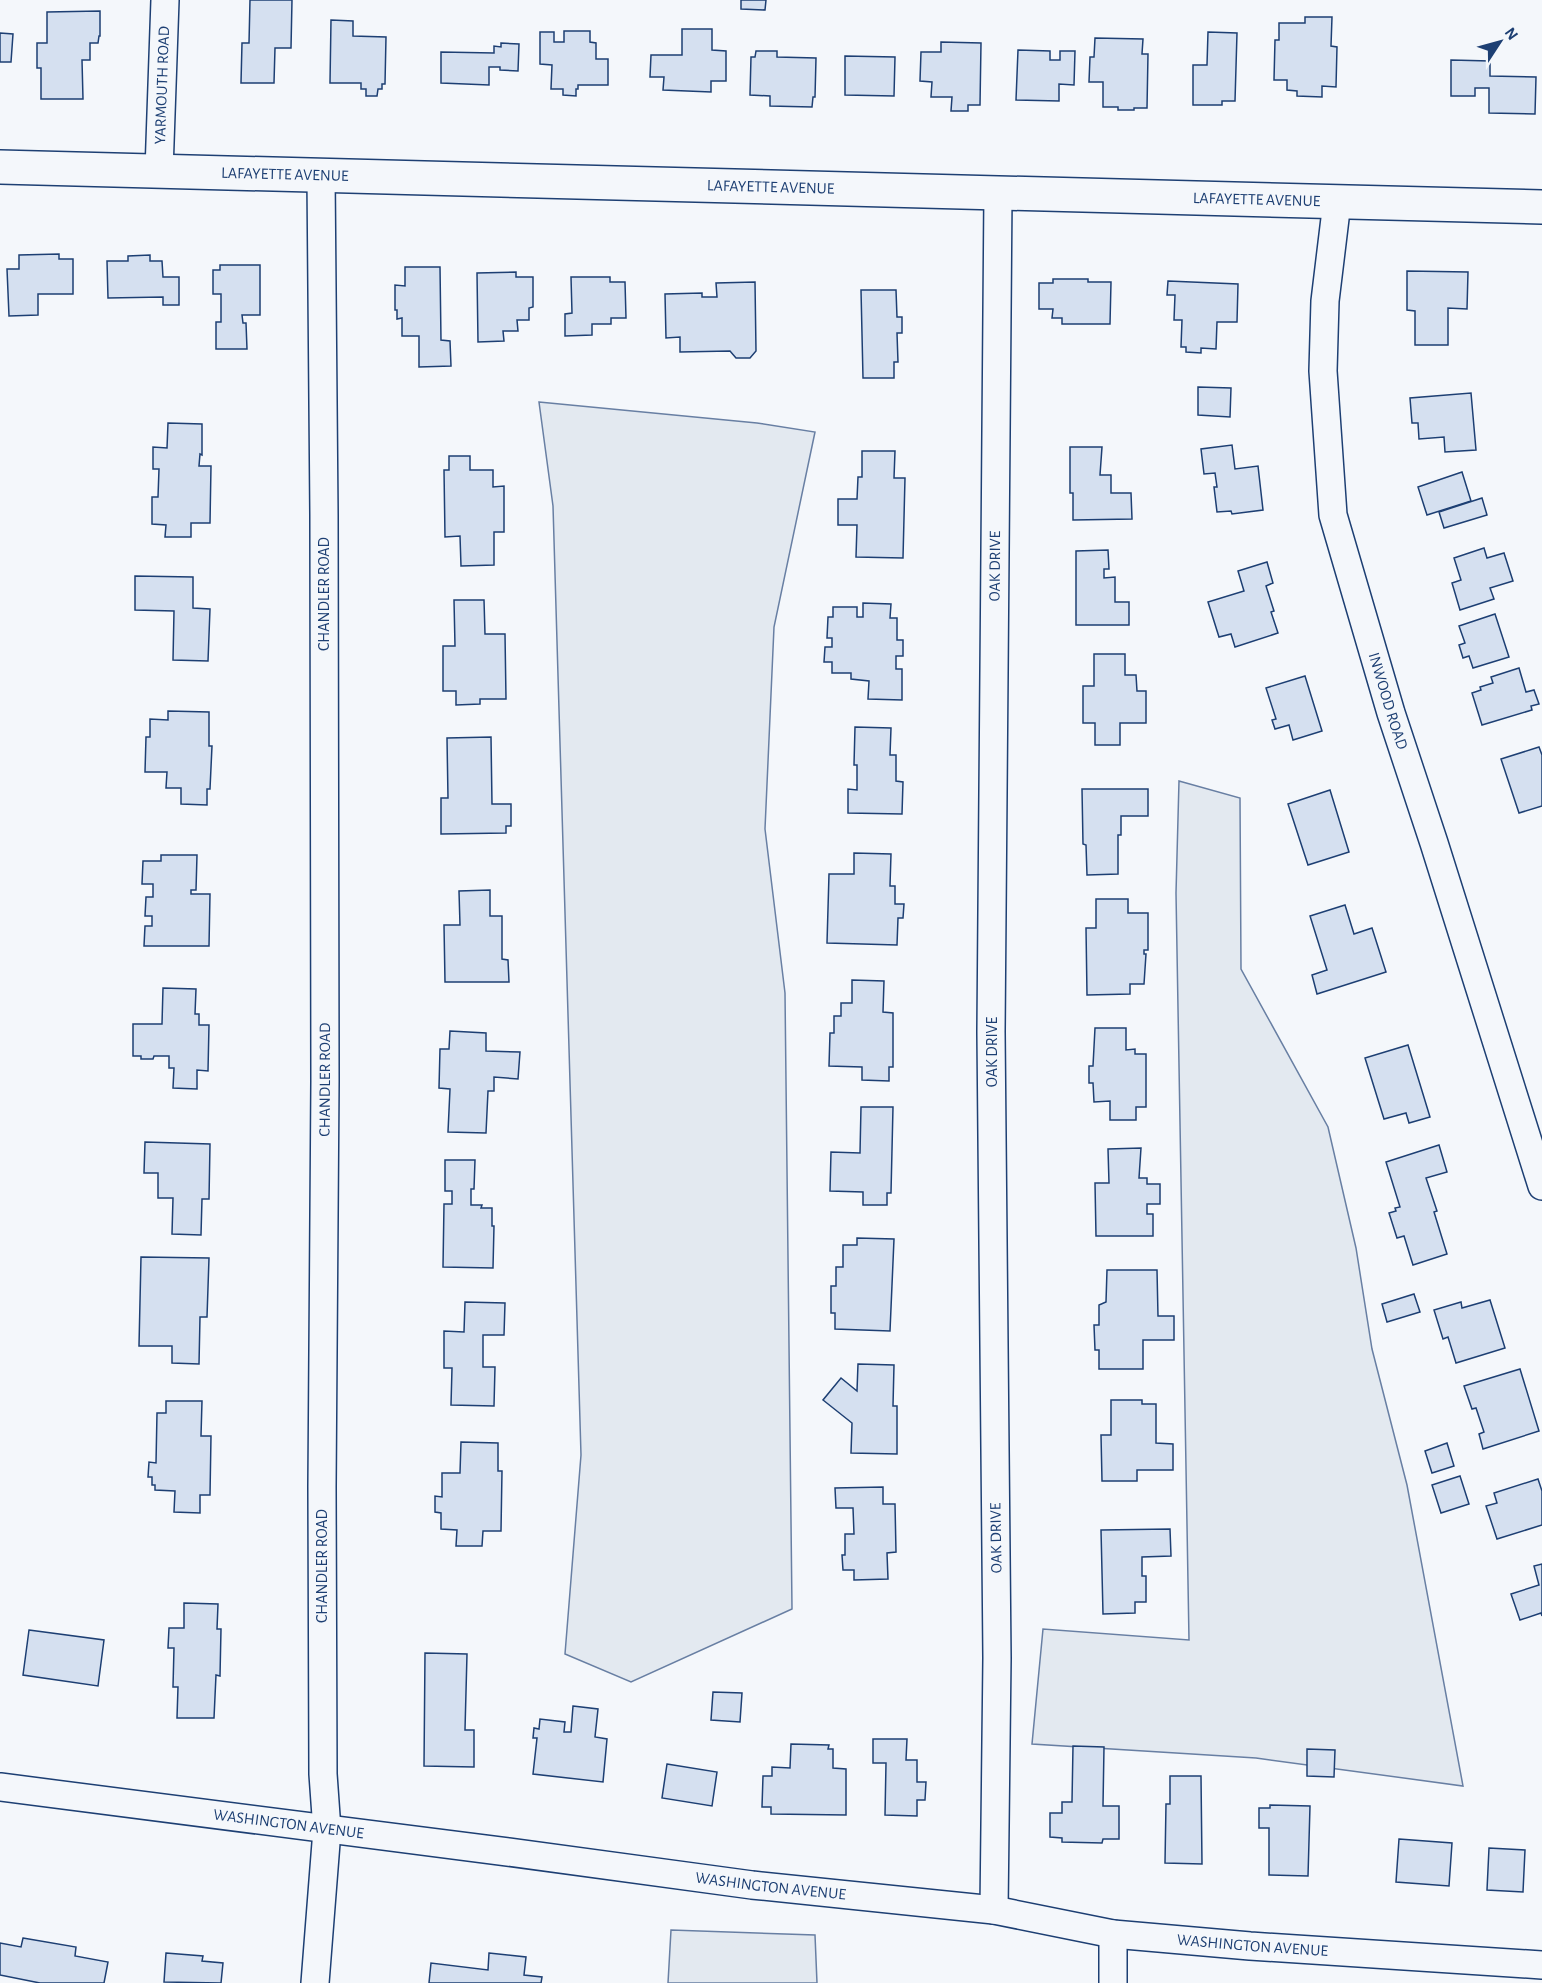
<svg xmlns="http://www.w3.org/2000/svg" width="1542" height="1983" font-family="'Alegreya Sans',sans-serif">
<style>
.green{fill:#e3e9f0;stroke:#687fa3;stroke-width:1.5}
.building{fill:#d5e0f0;stroke:#1d3f73;stroke-width:1.5}
.lines{fill:none;stroke-linecap:round;stroke-linejoin:round}
.minor-casing{stroke:#1d3f73;stroke-width:30}
.tertiary-casing{stroke:#1d3f73;stroke-width:36}
.minor{stroke:#f4f7fb;stroke-width:27}
.tertiary{stroke:#f4f7fb;stroke-width:33}
.labels{text-anchor:middle;dominant-baseline:central;stroke-width:4.5;stroke-linejoin:round;paint-order:stroke}
.street-label{font-size:16px;fill:#1d3f73;stroke:#f4f7fb}
</style>
<rect width="100%" height="100%" fill="#f4f7fb"/>
<g class="green">
<polygon points="539,402 757,423 815,432 774,627 765,829 785,993 792,1609 631,1682 565,1654 581,1455 553,506"/>
<polygon points="1179,781 1240,798 1241,969 1328,1127 1356,1248 1372,1349 1407,1485 1463,1786 1256,1758 1032,1744 1043,1629 1189,1640 1176,893"/>
<polygon points="671,1930 815,1935 817,1983 668,1983"/>
</g>
<g class="building">
<polygon points="250,0 292,0 291,48 275,48 274,83 241,83 242,43 249,43"/>
<polygon points="741,0 766,0 765,10 741,9"/>
<polygon points="100,11 100,36 99,36 98,43 90,43 90,60 82,60 83,99 41,99 41,68 37,68 37,43 47,43 47,12"/>
<polygon points="1305,17 1332,17 1331,46 1337,47 1336,87 1322,86 1322,97 1297,96 1297,91 1287,90 1287,80 1274,80 1275,40 1279,40 1279,23 1305,23"/>
<polygon points="331,20 353,21 353,36 386,37 385,84 382,84 382,89 378,89 377,96 366,96 366,89 361,89 361,83 330,83"/>
<polygon points="682,29 712,29 712,50 726,51 726,81 711,81 711,92 663,90 664,77 650,77 651,55 682,55"/>
<polygon points="564,31 590,31 590,42 596,43 596,59 608,59 608,85 578,85 578,89 576,89 576,96 563,95 563,89 551,89 552,65 540,64 540,32 554,32 554,42 564,42"/>
<polygon points="1208,32 1237,33 1235,101 1222,101 1222,105 1193,105 1193,65 1207,65"/>
<polygon points="0,33 13,34 11,62 0,62"/>
<polygon points="1095,38 1143,39 1142,54 1148,54 1147,108 1134,108 1134,110 1118,110 1118,107 1103,107 1103,82 1089,82 1090,57 1094,57"/>
<polygon points="941,42 981,43 980,105 968,105 968,111 951,111 952,97 931,97 932,82 920,81 921,52 941,52"/>
<polygon points="501,43 519,44 518,71 500,70 500,67 489,67 489,85 441,83 441,52 494,53 494,46 501,47"/>
<polygon points="1018,50 1050,51 1050,60 1060,60 1060,51 1075,51 1074,85 1059,84 1059,101 1016,100"/>
<polygon points="756,51 777,51 777,57 816,58 815,97 813,97 812,107 770,106 770,96 750,95 751,57 755,57"/>
<polygon points="845,56 895,57 894,96 845,95"/>
<polygon points="1451,60 1490,61 1490,76 1536,77 1535,114 1489,113 1489,88 1475,88 1475,96 1451,96"/>
<polygon points="59,254 59,259 73,259 73,294 38,294 38,315 9,316 7,269 19,269 19,255"/>
<polygon points="150,255 150,261 162,261 163,277 179,277 179,305 163,305 163,297 108,298 107,261 128,261 128,256"/>
<polygon points="220,265 260,265 260,315 242,315 243,323 246,323 247,349 216,349 216,322 221,322 221,294 213,294 213,270 220,270"/>
<polygon points="405,267 440,267 441,340 450,341 451,366 419,367 419,336 402,336 402,318 397,319 397,310 395,310 395,285 405,286"/>
<polygon points="1407,271 1468,272 1467,309 1448,308 1448,345 1415,345 1415,311 1407,310"/>
<polygon points="516,272 516,277 533,277 533,307 529,308 529,320 517,320 518,331 503,331 504,341 478,342 477,273"/>
<polygon points="571,277 610,277 610,282 625,282 626,318 611,318 611,324 592,324 592,335 565,336 565,314 572,313"/>
<polygon points="1053,279 1088,279 1088,282 1111,282 1110,324 1062,324 1062,318 1052,318 1053,309 1039,309 1039,283 1053,283"/>
<polygon points="1168,281 1238,284 1237,322 1217,322 1216,349 1201,348 1201,353 1186,352 1186,347 1181,347 1182,320 1174,320 1175,295 1167,295"/>
<polygon points="755,282 756,351 750,358 736,358 730,351 680,352 680,337 666,338 665,294 702,293 702,297 717,297 716,283"/>
<polygon points="861,290 896,290 897,317 902,317 902,333 897,333 898,362 894,362 894,378 863,378"/>
<polygon points="1198,387 1231,388 1230,417 1198,415"/>
<polygon points="1471,393 1476,450 1445,452 1444,437 1419,439 1418,423 1412,423 1410,398"/>
<polygon points="168,423 202,424 202,455 200,454 199,466 211,466 210,523 191,523 191,537 165,537 166,525 152,524 152,497 158,497 159,469 153,469 153,447 167,448"/>
<polygon points="1232,445 1235,469 1258,466 1263,510 1232,514 1231,511 1217,512 1214,487 1217,487 1215,473 1204,474 1201,449"/>
<polygon points="1070,447 1102,447 1100,475 1111,475 1111,493 1131,493 1132,519 1073,520 1073,493 1070,493"/>
<polygon points="862,451 895,451 894,478 905,478 903,558 856,557 857,525 838,525 838,499 857,499 858,477 862,477"/>
<polygon points="449,456 470,456 470,470 493,470 493,487 504,486 504,532 494,532 494,565 461,566 460,536 445,537 444,470 449,470"/>
<polygon points="1462,472 1471,501 1427,515 1418,487"/>
<polygon points="1482,498 1487,515 1444,528 1439,512"/>
<polygon points="1484,548 1487,558 1504,553 1513,581 1490,588 1494,599 1460,610 1452,583 1461,580 1454,558"/>
<polygon points="1108,550 1109,569 1104,569 1104,578 1115,577 1115,602 1129,602 1129,625 1076,625 1076,551"/>
<polygon points="1267,562 1273,583 1266,586 1274,611 1271,612 1278,633 1235,647 1231,634 1219,637 1208,602 1244,591 1238,571"/>
<polygon points="135,576 193,577 193,608 210,609 208,661 173,660 174,611 135,610"/>
<polygon points="454,600 484,600 485,634 505,634 506,699 480,699 480,704 456,705 456,691 443,691 443,646 455,646"/>
<polygon points="863,603 891,604 890,618 897,618 897,640 903,640 903,656 896,656 896,669 902,669 902,700 868,699 869,681 851,679 851,673 832,673 832,662 824,662 825,647 832,647 832,638 827,638 828,617 833,617 833,607 857,607 857,617 863,617"/>
<polygon points="1495,614 1509,657 1473,668 1469,656 1463,658 1459,645 1465,643 1459,626"/>
<polygon points="1094,654 1125,654 1125,675 1136,675 1137,691 1146,691 1146,723 1120,723 1120,745 1095,745 1095,723 1083,723 1083,686 1094,686"/>
<polygon points="1519,668 1526,692 1534,690 1539,704 1531,706 1532,710 1482,725 1472,693 1481,690 1480,687 1493,683 1491,677"/>
<polygon points="1305,676 1322,731 1293,740 1289,725 1275,729 1272,720 1276,719 1266,688"/>
<polygon points="168,711 209,712 209,746 212,746 210,789 207,789 207,805 181,804 181,788 166,788 167,772 145,772 146,737 150,737 150,719 168,720"/>
<polygon points="855,727 891,728 890,755 896,755 896,781 903,782 902,814 848,813 848,789 857,790 857,765 854,765"/>
<polygon points="491,737 492,804 511,804 511,826 506,826 506,833 441,834 441,798 448,798 447,738"/>
<polygon points="1539,747 1542,755 1542,806 1519,813 1501,759"/>
<polygon points="1082,789 1148,789 1148,816 1121,816 1121,835 1118,835 1118,874 1087,875 1086,845 1083,844"/>
<polygon points="1330,790 1349,852 1308,865 1288,804"/>
<polygon points="854,853 891,854 890,886 895,886 895,904 904,904 903,918 898,918 897,945 827,943 829,874 854,874"/>
<polygon points="161,855 197,855 196,890 191,890 191,894 210,894 209,946 144,946 145,926 152,926 152,916 145,916 146,897 153,897 153,884 142,884 143,861 161,861"/>
<polygon points="490,890 490,916 502,916 502,959 508,960 509,982 445,982 444,925 460,925 459,891"/>
<polygon points="1096,899 1128,899 1128,913 1148,913 1148,950 1144,950 1144,954 1146,954 1144,984 1130,984 1130,994 1087,995 1086,928 1096,928"/>
<polygon points="1345,905 1354,934 1372,928 1386,972 1317,994 1312,975 1327,970 1310,916"/>
<polygon points="852,980 884,981 883,1012 893,1013 893,1067 889,1067 889,1081 862,1080 862,1067 829,1066 830,1033 834,1033 834,1016 841,1016 841,1003 852,1003"/>
<polygon points="163,988 196,989 195,1014 199,1014 199,1025 209,1025 208,1071 197,1070 197,1089 173,1088 174,1068 169,1068 169,1056 154,1056 153,1059 141,1059 141,1056 133,1056 133,1024 162,1024"/>
<polygon points="1095,1028 1126,1028 1126,1050 1135,1049 1135,1054 1146,1054 1146,1107 1136,1107 1136,1120 1110,1120 1110,1101 1094,1102 1093,1083 1089,1083 1089,1066 1093,1066"/>
<polygon points="450,1031 486,1033 486,1051 520,1052 518,1079 494,1077 494,1091 488,1091 486,1133 448,1132 450,1089 439,1088 440,1049 449,1049"/>
<polygon points="1408,1045 1430,1117 1409,1123 1406,1113 1384,1119 1365,1058"/>
<polygon points="861,1107 893,1107 891,1193 887,1193 887,1205 863,1205 863,1192 830,1191 831,1152 860,1153"/>
<polygon points="145,1142 210,1144 209,1199 202,1199 201,1235 172,1234 173,1198 158,1198 158,1173 144,1173"/>
<polygon points="1439,1145 1447,1172 1426,1178 1437,1211 1434,1212 1447,1254 1413,1265 1404,1236 1397,1238 1389,1213 1396,1211 1395,1208 1400,1207 1386,1162"/>
<polygon points="1141,1148 1139,1178 1147,1178 1147,1184 1160,1184 1160,1204 1147,1204 1147,1214 1153,1214 1153,1236 1096,1236 1095,1183 1109,1183 1108,1149"/>
<polygon points="445,1160 475,1160 474,1189 471,1189 471,1205 482,1205 481,1208 492,1208 492,1226 494,1226 493,1268 443,1267 444,1204 452,1204 452,1191 445,1191"/>
<polygon points="857,1238 894,1239 890,1331 835,1329 835,1313 831,1313 831,1286 836,1286 836,1267 843,1267 843,1245 857,1245"/>
<polygon points="141,1257 209,1258 207,1317 200,1317 199,1364 172,1363 172,1346 139,1346"/>
<polygon points="1107,1270 1157,1270 1158,1316 1174,1316 1174,1340 1143,1340 1143,1369 1099,1369 1099,1350 1095,1350 1094,1325 1099,1325 1099,1305 1106,1302"/>
<polygon points="1414,1294 1420,1312 1387,1322 1382,1304"/>
<polygon points="1490,1300 1505,1348 1456,1363 1448,1337 1443,1339 1434,1310 1461,1302 1462,1308"/>
<polygon points="465,1302 505,1303 504,1335 483,1335 483,1367 495,1367 494,1406 451,1405 452,1368 444,1368 444,1331 464,1332"/>
<polygon points="858,1364 894,1365 893,1406 897,1406 897,1454 851,1453 852,1423 823,1400 841,1378 857,1391"/>
<polygon points="1520,1369 1539,1431 1483,1449 1479,1434 1484,1432 1476,1408 1472,1409 1464,1386"/>
<polygon points="1111,1400 1142,1400 1142,1404 1156,1404 1156,1443 1173,1444 1173,1470 1137,1470 1137,1481 1102,1481 1101,1435 1111,1435"/>
<polygon points="166,1401 202,1401 201,1436 211,1436 210,1495 200,1495 200,1513 174,1512 175,1491 155,1490 155,1485 152,1485 152,1477 148,1477 149,1462 156,1463 157,1413 166,1413"/>
<polygon points="461,1442 498,1443 498,1471 502,1471 501,1531 483,1531 482,1546 456,1546 457,1530 441,1529 441,1513 435,1512 435,1496 442,1497 442,1473 460,1473"/>
<polygon points="1447,1443 1454,1466 1432,1473 1425,1451"/>
<polygon points="1460,1476 1469,1504 1441,1513 1432,1485"/>
<polygon points="1538,1479 1542,1491 1542,1525 1497,1539 1486,1506 1497,1503 1494,1493"/>
<polygon points="883,1487 883,1504 895,1504 896,1552 887,1553 888,1579 854,1580 854,1570 843,1570 842,1555 845,1555 845,1534 854,1534 853,1508 836,1508 835,1488"/>
<polygon points="1170,1529 1171,1556 1142,1557 1142,1576 1146,1576 1146,1602 1135,1602 1135,1613 1103,1614 1101,1530"/>
<polygon points="1542,1564 1542,1616 1541,1613 1520,1620 1511,1594 1539,1585 1534,1566"/>
<polygon points="184,1603 218,1604 217,1629 221,1629 220,1676 216,1675 214,1718 177,1718 178,1687 173,1687 174,1648 168,1648 169,1628 184,1628"/>
<polygon points="29,1630 104,1640 98,1686 23,1675"/>
<polygon points="425,1653 467,1654 465,1730 474,1730 474,1767 424,1766"/>
<polygon points="713,1692 742,1693 740,1722 711,1720"/>
<polygon points="573,1706 598,1709 595,1737 607,1739 603,1782 533,1774 537,1738 533,1738 534,1728 539,1729 540,1719 565,1722 564,1732 571,1732"/>
<polygon points="873,1739 907,1739 906,1760 917,1760 917,1782 926,1782 925,1800 917,1800 917,1816 885,1815 886,1763 873,1763"/>
<polygon points="791,1744 829,1745 828,1749 833,1749 833,1768 846,1769 846,1815 771,1814 771,1807 762,1807 763,1776 772,1776 772,1767 790,1768"/>
<polygon points="1073,1746 1104,1747 1103,1806 1119,1806 1119,1839 1103,1839 1102,1843 1062,1842 1062,1838 1050,1837 1050,1813 1062,1813 1062,1802 1072,1802"/>
<polygon points="1307,1749 1335,1750 1334,1777 1307,1776"/>
<polygon points="667,1764 717,1772 712,1806 662,1798"/>
<polygon points="1170,1776 1201,1776 1202,1864 1165,1863 1166,1804 1170,1804"/>
<polygon points="1270,1805 1310,1806 1308,1876 1269,1875 1269,1828 1259,1828 1259,1808 1270,1808"/>
<polygon points="1399,1839 1452,1843 1449,1886 1396,1882"/>
<polygon points="1489,1848 1525,1850 1523,1892 1487,1890"/>
<polygon points="23,1938 76,1947 75,1956 108,1962 104,1983 40,1983 0,1975 0,1943 21,1947"/>
<polygon points="166,1953 203,1956 202,1961 223,1963 221,1983 164,1982"/>
<polygon points="489,1953 526,1957 524,1975 542,1977 541,1983 429,1983 431,1963 488,1970"/>
</g>
<g class="lines">
<defs>
<g id="minor">
<path id="s1" d="M159,171l6,-171"/>
<path id="s2" d="M1337,202l-12,99 -2,70 10,144 58,198 43,130 108,343"/>
<path id="s3" d="M0,1787l508,65 244,33 242,25 119,24 137,12 292,19"/>
<path id="s4" d="M994,1910l3,-252 -6,-626 7,-839"/>
<path id="s5" d="M315,1983l12,-153 -4,-56 -1,-287 3,-406 -1,-566 -3,-339"/>
<polyline points="1113,1983 1113,1934"/>
</g>
<g id="tertiary">
<path id="s6" d="M0,167l1542,40"/>
</g>
</defs>
<use href="#minor" class="minor-casing"/>
<use href="#tertiary" class="tertiary-casing"/>
<use href="#minor" class="minor"/>
<use href="#tertiary" class="tertiary"/>
</g>
<g class="labels">
<g class="street-label">
<text stroke="none"><textPath href="#s1" startOffset="86">YARMOUTH ROAD</textPath></text>
<text stroke="none"><textPath href="#s6" startOffset="285">LAFAYETTE AVENUE</textPath></text>
<text stroke="none"><textPath href="#s6" startOffset="771">LAFAYETTE AVENUE</textPath></text>
<text stroke="none"><textPath href="#s6" startOffset="1257">LAFAYETTE AVENUE</textPath></text>
<text stroke="none"><textPath href="#s4" startOffset="1344">OAK DRIVE</textPath></text>
<text transform="translate(324 594) rotate(-90)">CHANDLER ROAD</text>
<text stroke="none"><textPath href="#s2" startOffset="508">INWOOD ROAD</textPath></text>
<text transform="translate(992 1052) rotate(-90)">OAK DRIVE</text>
<text stroke="none"><textPath href="#s5" startOffset="904">CHANDLER ROAD</textPath></text>
<text transform="translate(996 1538) rotate(-91)">OAK DRIVE</text>
<text transform="translate(322 1566) rotate(-90)">CHANDLER ROAD</text>
<text stroke="none"><textPath href="#s3" startOffset="291">WASHINGTON AVENUE</textPath></text>
<text stroke="none"><textPath href="#s3" startOffset="777">WASHINGTON AVENUE</textPath></text>
<text stroke="none"><textPath href="#s3" startOffset="1263">WASHINGTON AVENUE</textPath></text>
</g>
</g>
<g transform="translate(1500 42) rotate(54)" stroke="#f4f7fb" stroke-width="4.5" paint-order="stroke">
<path d="M0-4.5L10 22L0 15L-10 22Z" fill="#1d3f73"/>
<text y="-9" font-size="16" font-weight="bold" text-anchor="middle" fill="#1d3f73">N</text>
</g>
</svg>
